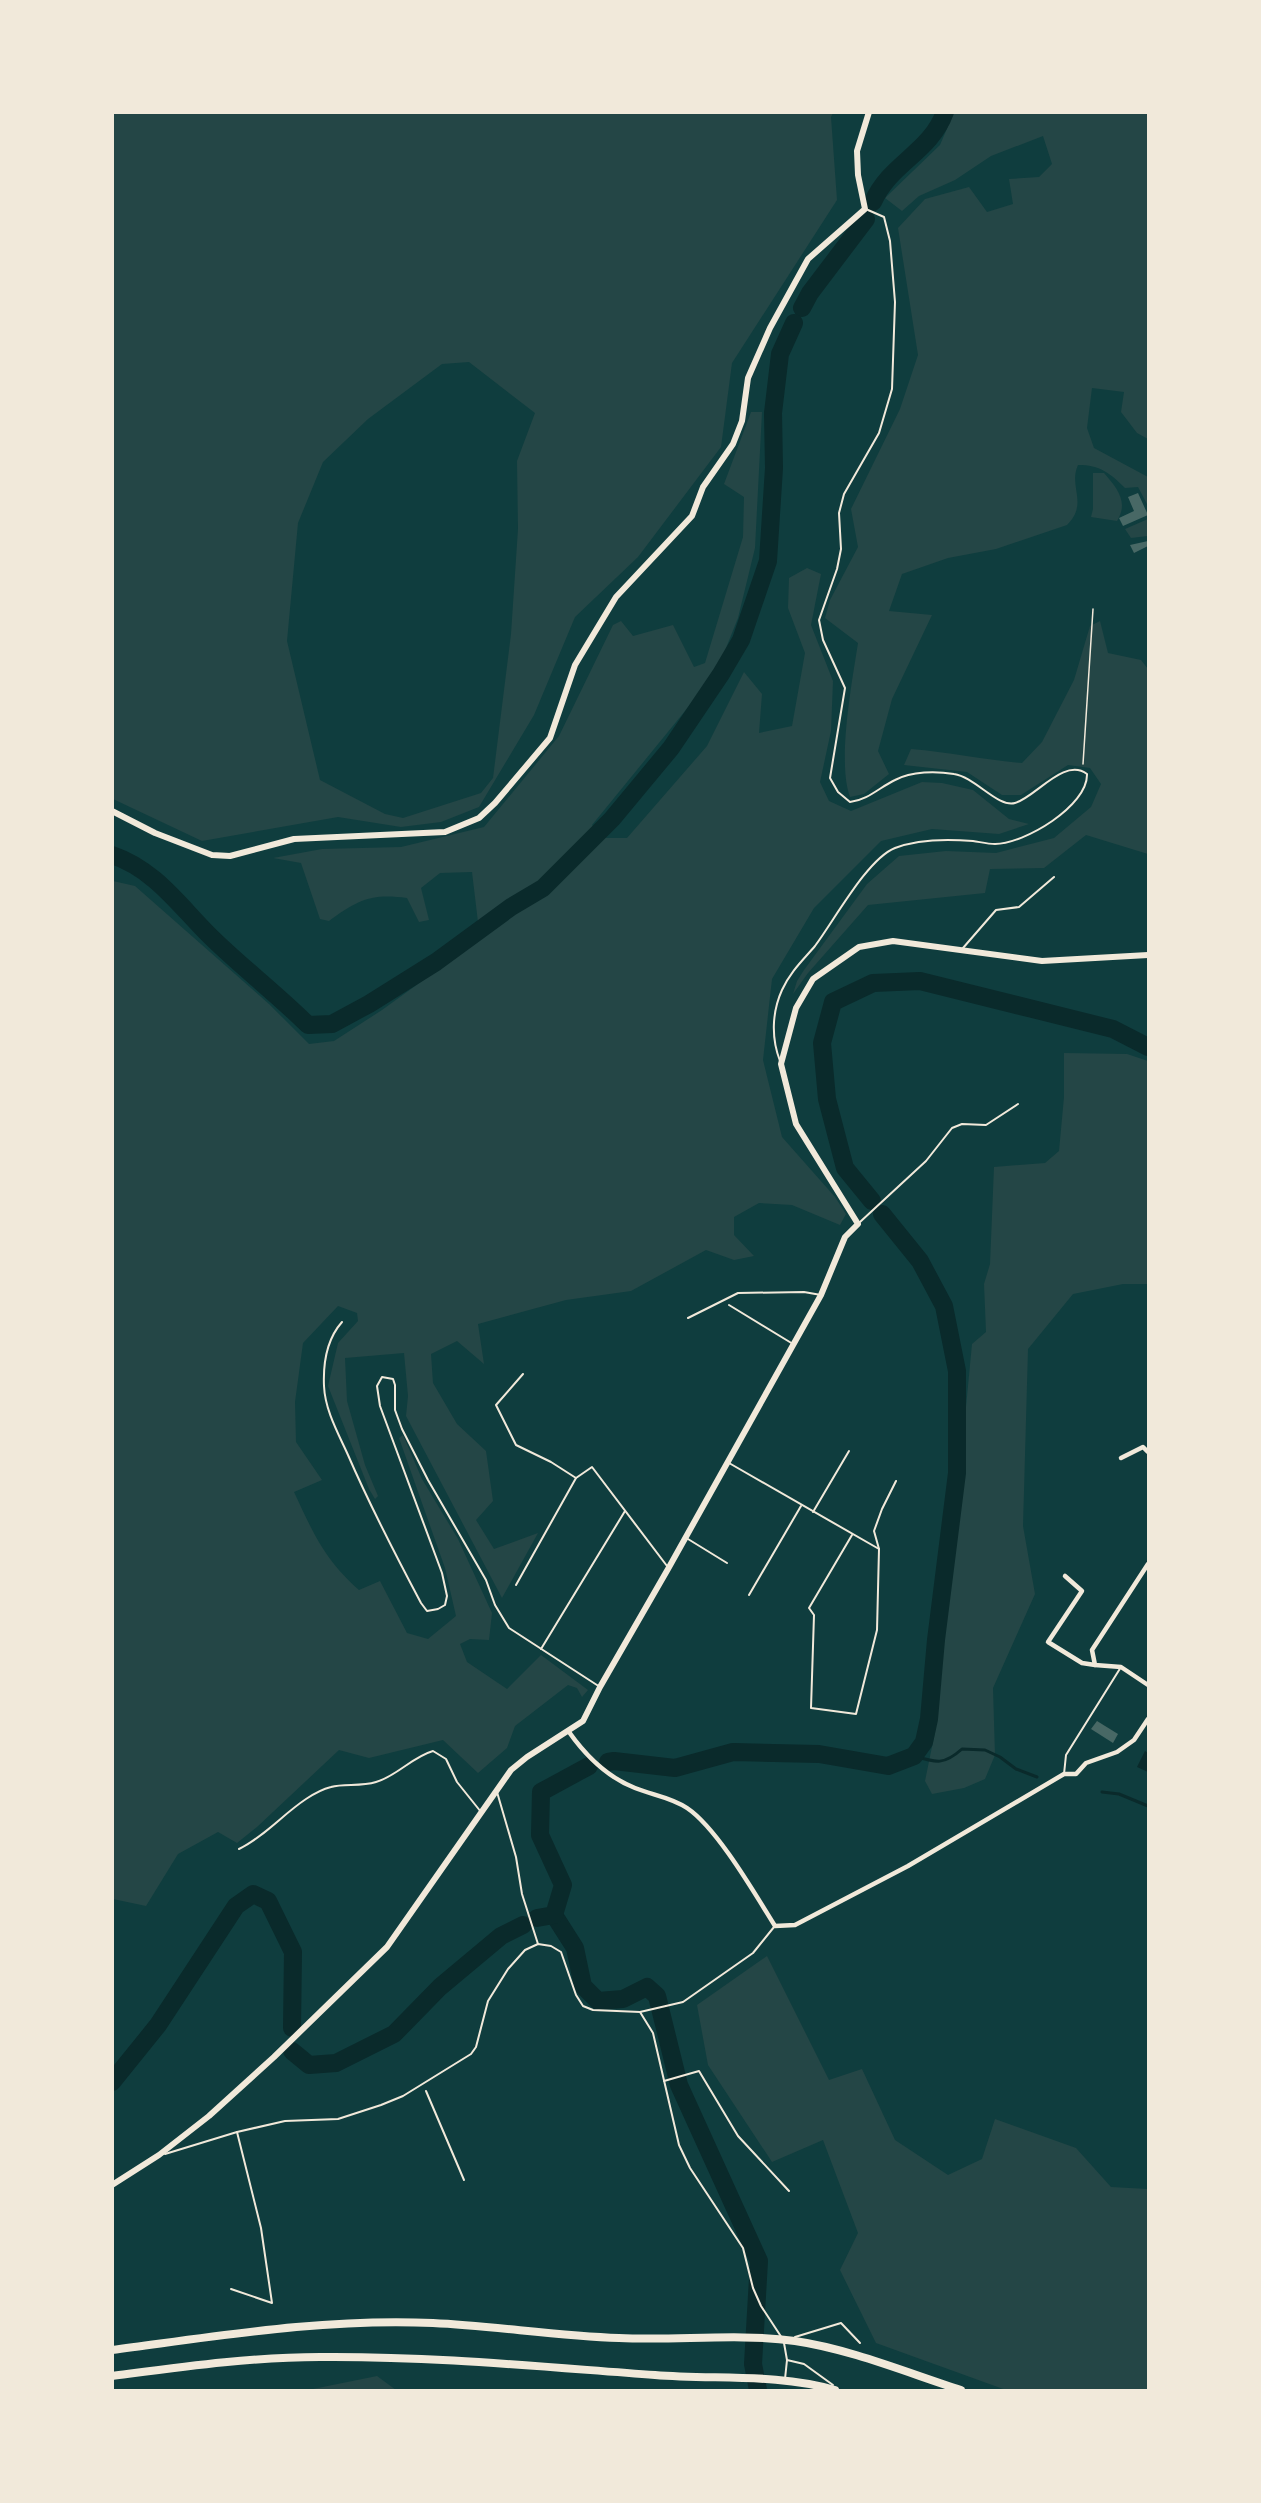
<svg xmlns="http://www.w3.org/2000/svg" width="1261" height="2503" font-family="'Playfair Display',serif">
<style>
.green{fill:#244646;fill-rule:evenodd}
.water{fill:#0a2a2b}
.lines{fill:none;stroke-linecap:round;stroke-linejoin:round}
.stream{stroke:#0a2a2b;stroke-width:3}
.river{stroke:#0a2a2b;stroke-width:18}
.building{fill:#486865}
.path{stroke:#f1e9da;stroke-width:1.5}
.service{stroke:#f1e9da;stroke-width:2}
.minor{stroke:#f1e9da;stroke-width:4.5}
.tertiary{stroke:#f1e9da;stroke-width:6}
.motorway{stroke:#f1e9da;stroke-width:8}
</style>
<rect width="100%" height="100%" fill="#0f3d3e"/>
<g class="green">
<path d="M113,112l720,1 -2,4 6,83 -105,163 -11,84 -83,110 -63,60 -41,98 -55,92 -38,15 -40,5 -63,-10 -136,24 -89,-42zM469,362l66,51 -18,48 1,68 -7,105 -18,144 -12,15 -78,25 -18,-4 -65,-34 -33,-139 11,-118 25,-61 45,-43 74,-55z"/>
<path d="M954,112l194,1v326l-11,-6 -16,-21 3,-20 -32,-4 -5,40 7,20 54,29v29l-10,-19 -13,1c-15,-15 -25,-23 -47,-23 -10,22 11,38 -11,60l-71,24 -48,9 -46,16 -13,37 43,4 -40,84 -14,52 11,23 -25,20 -14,3c-13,-35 2,-115 8,-154l-33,-25 5,-18 28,-53 -7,-38 49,-100 18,-54 -20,-127 27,-29 44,-12 18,25 26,-8 -4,-25 30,-2 13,-13 -9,-28 -52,20 -36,24 -36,16 -17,15 -17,-13 55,-53z"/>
<path d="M751,412h11l-7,136 -17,70 -22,55 -124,152 11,13h24l80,-92 37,-74 18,22 -3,39 33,-7 13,-73 -17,-45 1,-30 18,-10 14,6 -10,51 22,56 -2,50 -11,51 9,19 22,10 71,-29 20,1 31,7 36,29 20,5 -30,10 -67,-5 -51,12 -67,67 -42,71 -9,81 19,77 53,60 11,17 -6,11 -48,-20 -33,-2 -25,14v18l20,21 -20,4 -28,-10 -75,41 -65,9 -88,24 6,40 -27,-23 -26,13 2,29 24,41 29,27 7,50 -17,19 18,29 44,-16 -36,65 -96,-182 2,-20 -4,-43 -59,5 2,43 18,64 13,31 -3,3 -6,-10 -41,-103 10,-43 20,-22 -1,-8 -19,-7 -35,37 -8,59 1,40 26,38 -28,12c19,41 31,68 65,98l21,-9 27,52 21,6 28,-23 -11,-48 -46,-130 4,-3 19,44 36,60 34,74 -3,27 -19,-1 -10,5 7,18 40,27 34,-34 47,35 -6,7 -5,-9 -9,-3 -53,41 -8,22 -29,25 -35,-33 -74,18 -30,-8 -82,77 -20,16 -19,-11 -40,22 -32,52 -33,-7v-1018l22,5 134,118 40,40 25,-3 48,-31 98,-71 -8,-67 -32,1 -19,15 8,32 -10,2 -12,-24c-35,-5 -50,2 -78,23l-9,-2 -19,-56 -28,-5 49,-9 79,-2 83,-20 75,-91 54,-111 8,-4 12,15 40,-11 21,42 11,-4 38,-126 1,-40 -20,-13z"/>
<path d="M1093,473h11c13,15 25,29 13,48l-26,-4 2,-8z"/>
<polygon points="1148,519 1148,536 1131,538 1125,529"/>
<path d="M1100,621l8,32 33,7 7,9v185l-62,-19 -42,33 -54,1 -5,24 -117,12 -60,68 -15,21 4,-13 7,-11 63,-86 32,-28 47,-5 50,2 58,-15 37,-31 10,-23 -11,-16 -22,-3 -47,30h-19l-35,-23 -63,-7 7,-16c38,3 74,11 111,14l20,-21 32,-62 16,-54z"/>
<polygon points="1064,1053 1127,1054 1148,1061 1148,1284 1123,1284 1073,1294 1028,1349 1023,1526 1035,1594 993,1688 995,1755 985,1779 964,1788 932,1794 925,1781 935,1732 972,1344 986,1332 984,1284 990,1264 994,1167 1045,1163 1059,1151 1064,1097"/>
<polygon points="767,1956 829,2080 862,2069 895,2140 948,2175 982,2159 995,2119 1076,2148 1111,2187 1148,2189 1148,2390 1006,2390 876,2343 840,2270 858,2233 823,2140 772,2162 708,2065 697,2005"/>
<polygon points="377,2376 396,2390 308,2390"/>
</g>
<polygon class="water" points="1145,1751 1148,1753 1148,1772 1137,1767"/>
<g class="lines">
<g class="stream">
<path d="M914,1756c23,7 30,9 48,-7l23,1 15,7 16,12 21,8"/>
<polyline points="1102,1792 1119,1794 1148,1806"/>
</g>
<g class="river">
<path d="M873,202c17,-39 57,-49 72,-90"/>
<polyline points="802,308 810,293 866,219"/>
<path d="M112,855c42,14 67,50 96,79 32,32 68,59 100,91l24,-1 37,-20 67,-42 75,-55 32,-19 69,-69 59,-71 50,-74 20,-34 27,-79 6,-93 -1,-55 7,-59 14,-31"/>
<polyline points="872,1201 845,1168 827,1099 822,1043 833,1002 873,983 920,981 1113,1029 1148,1047"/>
<polyline points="608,1762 614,1761 675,1768 733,1752 819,1754 888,1766 914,1756 924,1742 929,1719 936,1640 957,1473 957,1371 944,1306 920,1261 882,1214"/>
<polyline points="554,1915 575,1948 583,1986 598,2001 623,1999 647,1987 657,1996 679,2085 759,2261 753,2364 758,2390"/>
<polyline points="537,1918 554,1915 563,1885 540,1835 541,1792 589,1766"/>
<polyline points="292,2051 309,2065 336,2063 394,2034 440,1987 501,1936 523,1925"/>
<polyline points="112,2082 158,2025 236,1906 253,1894 268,1901 293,1952 292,2028"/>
</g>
</g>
<g class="building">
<polygon points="1138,493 1148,515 1123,526 1119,518 1134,511 1128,497"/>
<polygon points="1148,541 1148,546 1134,553 1130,545"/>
<polygon points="1097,1721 1118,1734 1113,1743 1091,1729"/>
</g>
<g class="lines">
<polyline class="path" points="1083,764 1093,609"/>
<g class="service">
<polyline points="963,948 996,910 1019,907 1054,877"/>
<path d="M780,1061c-9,-23 -8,-49 2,-71 8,-18 21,-30 33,-44 19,-25 52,-87 80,-98 23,-9 54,-9 78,-7 7,1 15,3 22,3 29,0 93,-38 92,-70 -23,-17 -51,23 -72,29 -17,5 -40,-26 -61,-29 -18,-3 -42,-3 -59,6 -15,7 -27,20 -45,22l-12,-10 -8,-14 15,-90 -22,-48 -4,-20 18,-51 4,-20 -2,-36 5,-19 35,-61 13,-44 3,-87 -5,-61 -6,-24 -16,-7"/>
<polyline points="860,1222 926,1161 952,1128 962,1124 986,1125 1018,1104"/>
<polyline points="729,1305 793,1344"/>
<polyline points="688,1318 738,1293 804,1292 821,1295"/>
<path d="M342,1322c-15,17 -19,41 -18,64 1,24 14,47 24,69 22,51 47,99 73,148l6,8 11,-2 7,-4 2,-9 -5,-23 -62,-167 -3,-20 5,-9 11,2 2,6v25l7,19 26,51 58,100 9,25 14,23 91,59"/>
<polyline points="523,1374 496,1405 516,1445 551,1462 576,1478 592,1467 667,1566"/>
<polyline points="729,1463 879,1549 877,1630 856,1714 811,1708 814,1615 809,1608 852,1535"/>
<polyline points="813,1512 849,1451"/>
<polyline points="688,1539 727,1563"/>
<polyline points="879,1549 874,1531 882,1509 896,1481"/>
<polyline points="516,1585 576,1478"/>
<polyline points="749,1595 801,1506"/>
<polyline points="541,1649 625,1511"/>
<polyline points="1064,1774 1066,1755 1121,1667"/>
<polyline points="497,1792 516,1857 522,1894 538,1944"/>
<path d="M239,1849c26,-13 43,-34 67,-50 6,-4 17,-10 25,-12 13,-4 29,0 45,-5 21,-6 36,-25 57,-31l13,8 11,23 24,30"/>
<polyline points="640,2012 653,2033 679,2145 690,2168 743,2248 753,2288 761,2306 782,2338"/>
<polyline points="664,2081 699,2071 738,2136 789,2191"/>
<polyline points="426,2091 464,2180"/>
<polyline points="165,2154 237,2132 285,2121 338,2119 381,2105 403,2096 471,2054 476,2047 488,2001 508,1969 525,1950 538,1944 551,1946 561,1952 576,1995 583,2006 593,2010 640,2012 683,2002 753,1953 774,1927"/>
<polyline points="231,2289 272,2303 261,2228 237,2132"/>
<polyline points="795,2337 841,2323 860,2343"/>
<polyline points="784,2343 787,2360 785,2379"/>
<polyline points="787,2360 804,2364 833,2385"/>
</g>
<g class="minor">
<polyline points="1121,1458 1143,1447 1148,1452"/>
<polyline points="1148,1564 1092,1650 1095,1665 1121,1667 1148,1685"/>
<polyline points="1065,1576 1082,1591 1048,1642 1082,1663 1095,1665"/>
<path d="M569,1732c17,24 38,45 66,56 17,7 36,9 52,20 30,20 68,86 88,118l20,-1 113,-59 156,-92h12l10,-11 31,-11 17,-12 14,-21"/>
</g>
<g class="tertiary">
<polyline points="112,811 155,833 212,855 230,856 294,839 445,832 479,818 495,803 550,738 575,665 616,597 692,516 703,487 733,444 742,421 748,378 770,328 808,259 865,209 858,175 857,151 869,112"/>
<polyline points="112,2185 159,2155 209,2116 274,2057 387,1947 511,1770 527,1757 583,1721 600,1687 668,1569 821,1295 845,1237 858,1224 796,1124 781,1064 796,1008 813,979 859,947 893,941 1042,961 1148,955"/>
</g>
<g class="motorway">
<path d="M112,2350c107,-14 213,-32 321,-27 62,3 124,13 186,15 58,3 118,-5 176,3 55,8 113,32 166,49"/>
<path d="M112,2376c69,-9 139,-19 208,-19 112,-1 223,10 335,18 59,5 122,-2 180,15"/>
</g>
</g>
<rect width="1261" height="2503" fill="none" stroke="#f1e9da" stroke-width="228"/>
</svg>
